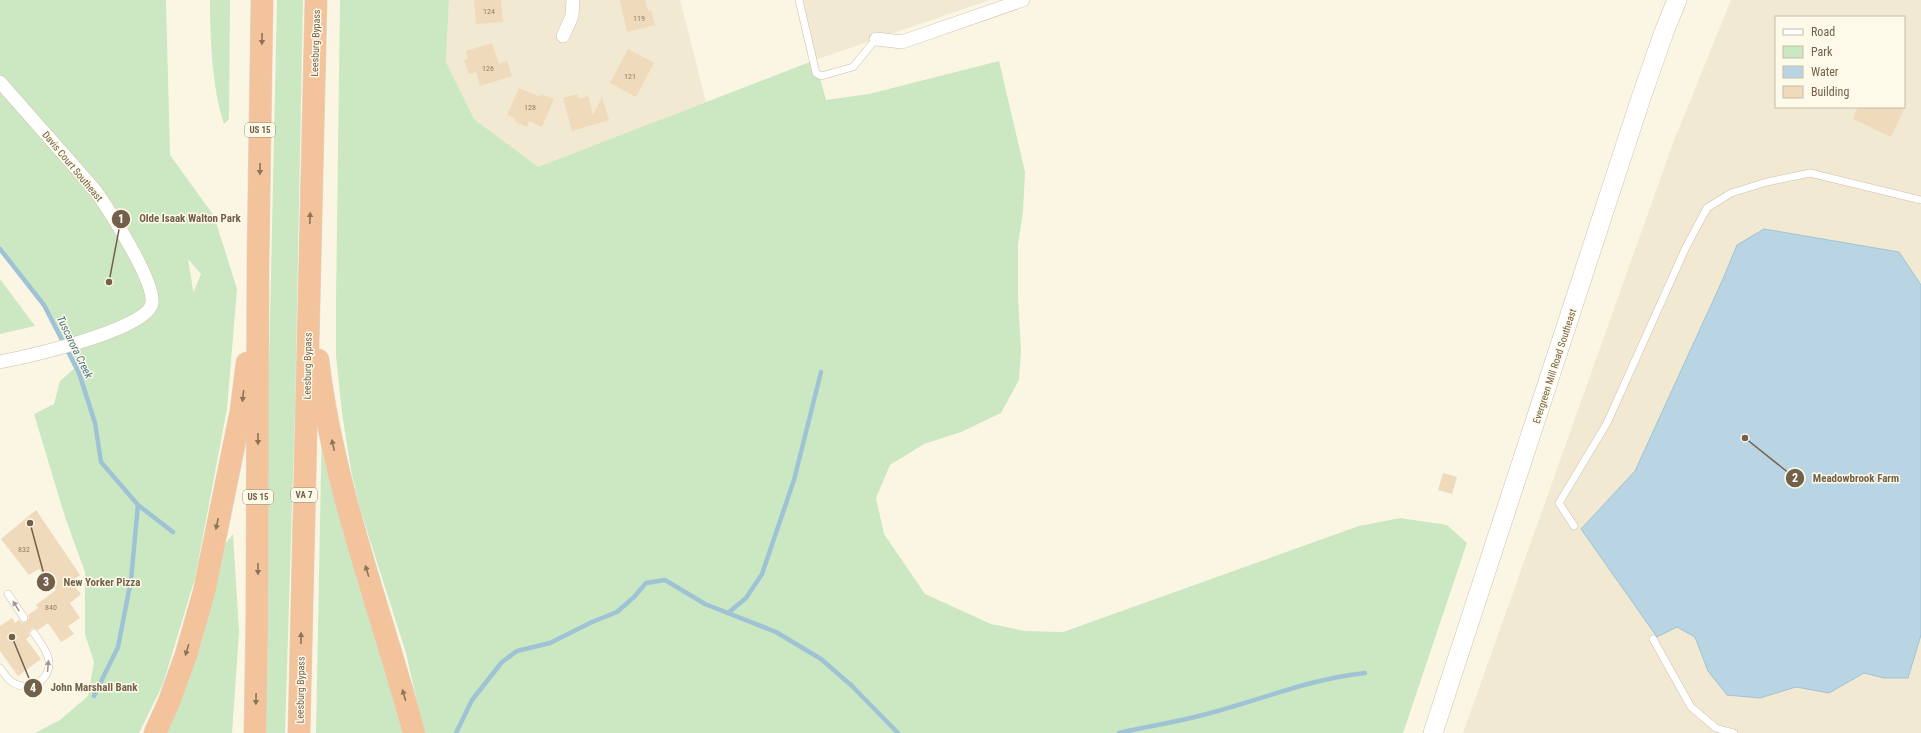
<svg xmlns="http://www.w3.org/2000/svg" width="1921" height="733" font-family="'Roboto Condensed',sans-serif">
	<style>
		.residential { fill: #f2e9d2; fill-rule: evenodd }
		.green { fill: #cbe8c2; fill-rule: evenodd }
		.water { fill: #b9d5e4; stroke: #9fc3d5 }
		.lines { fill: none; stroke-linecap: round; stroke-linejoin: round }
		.stream { stroke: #9fc3d5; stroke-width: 4.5 }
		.building { fill: #efdabc }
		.lane-casing { stroke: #ccbfaa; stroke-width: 8 }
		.street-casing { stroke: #ccbfaa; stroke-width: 14 }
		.secondary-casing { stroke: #cfc0a8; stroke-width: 20 }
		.highway-casing { stroke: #ddd9d4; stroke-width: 23 }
		.lane { stroke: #fff; stroke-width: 7 }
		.street { stroke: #fff; stroke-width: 13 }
		.secondary { stroke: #fff; stroke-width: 19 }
		.highway { stroke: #f3c39c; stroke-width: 22 }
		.oneway { fill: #8c745a }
		.oneway2 { fill: #a39889 }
		.labels { text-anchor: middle; stroke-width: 3; stroke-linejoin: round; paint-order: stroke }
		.number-label { font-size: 8px; fill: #917e66 }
		.shield { fill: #fefae9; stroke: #9c8e7a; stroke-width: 1 }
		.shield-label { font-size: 9px; font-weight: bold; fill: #72604a }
		.street-label { font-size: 10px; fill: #72604a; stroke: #fefae9 }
		.water-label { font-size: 11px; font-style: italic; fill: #48748b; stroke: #fefae9 }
		.leader { fill: none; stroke: #72604a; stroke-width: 1.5 }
		.callout-dot { fill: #72604a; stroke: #fefae9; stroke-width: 1.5 }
		.mark-label { font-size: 12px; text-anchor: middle; font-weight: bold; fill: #fff }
		.callout-label { font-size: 11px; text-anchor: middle; font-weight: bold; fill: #72604a; stroke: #fefae9; stroke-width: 3; stroke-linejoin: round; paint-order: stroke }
	</style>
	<rect width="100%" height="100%" fill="#fbf6e3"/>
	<g class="residential">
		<polygon points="449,0 680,0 706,102 538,168 474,119 446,62"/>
		<polygon points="803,0 990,0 815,60"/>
		<path d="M 1731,0 L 1921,0 L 1921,733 L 1463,733 L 1673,143 ZM 1776,17 L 1904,17 L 1904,107 L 1776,107 Z"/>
	</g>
	<g class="green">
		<path d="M 0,0 L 166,0 L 170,155 L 214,216 L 237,289 L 227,409 L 195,578 L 163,684 L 139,733 L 35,733 L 60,720 L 88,696 L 94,662 L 85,634 L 85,572 L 65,517 L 34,414 L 54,404 L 60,381 L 76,367 L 44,305 L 0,249 ZM 188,259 L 201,274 L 194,291 L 193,290 Z"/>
		<path d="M 210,0 L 230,0 L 229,119 L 224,124 C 212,89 210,38 210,0 Z"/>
		<polygon points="277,0 303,0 295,410 285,733 261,733"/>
		<polygon points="340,0 449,0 446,62 474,119 538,167 815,60 826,100 869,94 999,61 1025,172 1023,212 1018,244 1018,297 1021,351 1019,380 1001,413 961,432 924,444 890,465 876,498 884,534 925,594 991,624 1025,631 1063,632 1359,526 1400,518 1447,525 1467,543 1403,733 424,733 406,653 360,509 351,470 342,413 336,356 336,302"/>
		<polygon points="0,279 35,326 0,334"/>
		<polygon points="322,418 395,701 402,733 316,733"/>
		<polygon points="233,534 239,632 232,733 167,733 224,546"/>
	</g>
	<polygon class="water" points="1764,229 1899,252 1921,285 1921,635 1908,678 1884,678 1864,673 1829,693 1796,687 1760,698 1727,695 1708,671 1695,637 1677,627 1657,637 1581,529 1635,471 1723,279 1737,245"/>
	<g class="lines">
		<g class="stream">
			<polyline points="0,249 44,305 79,373 95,423 101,462 138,505 173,532"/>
			<polyline points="728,613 746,598 762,574 794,480 821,372"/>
			<polyline points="94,696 118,647 131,580 138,505"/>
			<polyline points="456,733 472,700 502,662 517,651 550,643 592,622 617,612 634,597 646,583 665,580 705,604 776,632 821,659 852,686 898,733"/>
			<path d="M 1119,733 C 1150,726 1183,721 1214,712 C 1266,698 1310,679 1365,673"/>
		</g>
	</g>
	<g class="building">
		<polygon points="474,0 501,0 503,22 476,24"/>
		<polygon points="620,0 645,0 648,11 651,10 655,25 627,32"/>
		<polygon points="492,43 499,64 507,61 512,76 480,86 476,72 469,74 464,60 468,59 466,51"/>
		<polygon points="628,49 654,63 636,97 610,83"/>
		<polygon points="519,88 540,97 541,94 554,99 542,127 529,121 527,127 514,121 515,118 507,115"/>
		<polygon points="578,94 579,99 588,96 593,115 602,97 609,120 572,131 563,98"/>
		<polygon points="1858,107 1905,107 1891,137 1853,119"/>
		<polygon points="1443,473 1457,477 1452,494 1438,490"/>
		<polygon points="36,510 80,575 71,582 81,594 70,603 80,618 68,626 74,634 61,642 48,623 38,630 34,628 31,629 29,633 30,636 26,639 41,659 18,676 0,651 0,626 12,618 15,623 19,620 22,623 26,622 29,618 28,615 38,608 36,605 56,590 39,569 29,575 1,539"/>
	</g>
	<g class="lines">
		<g class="lane-casing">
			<g id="lane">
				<polyline points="799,0 816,73 821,76 853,67 876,39"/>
				<polyline points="1574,526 1559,503 1607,423 1686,247 1707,208 1731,193 1767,182 1810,173 1921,200"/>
				<polyline points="8,594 24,618"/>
				<polyline points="1653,639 1691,707 1716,728 1734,733"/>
				<path d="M 0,668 C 4,673 7,679 12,682 C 28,693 51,681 49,661 C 48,651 39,641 34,633"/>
			</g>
		</g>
		<g class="street-casing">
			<g id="street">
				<polyline points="563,36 572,16 573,0"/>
				<polyline points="876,39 902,42 1023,0"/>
				<path d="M 0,82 L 95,190 C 109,210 155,281 152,303 C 148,330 25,357 0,362"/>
			</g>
		</g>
		<g class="secondary-casing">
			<polyline id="secondary" points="1433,733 1641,98 1664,32 1677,0"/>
		</g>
		<g class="highway-casing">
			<g id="highway">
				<path d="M 318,360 C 333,487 381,610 414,733"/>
				<polyline points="155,733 169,702 186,655 204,592 241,411 247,363"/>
				<polyline points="255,733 257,615 258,260 262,0"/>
				<polyline points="299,733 316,0"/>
			</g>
		</g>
		<use href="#lane" class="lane"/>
		<use href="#street" class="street"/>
		<use href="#secondary" class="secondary"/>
		<use href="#highway" class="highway"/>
	</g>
	<defs><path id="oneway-solid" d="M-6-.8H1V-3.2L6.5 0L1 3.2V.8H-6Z"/></defs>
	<g class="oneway">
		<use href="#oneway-solid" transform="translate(262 39) rotate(91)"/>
		<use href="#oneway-solid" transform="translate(260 169) rotate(91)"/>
		<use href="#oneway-solid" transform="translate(310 218) rotate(-88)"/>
		<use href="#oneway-solid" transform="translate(243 396) rotate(96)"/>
		<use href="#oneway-solid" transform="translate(258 439) rotate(90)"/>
		<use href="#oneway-solid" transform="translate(333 445) rotate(-103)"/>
		<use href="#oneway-solid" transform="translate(217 524) rotate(102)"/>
		<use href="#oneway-solid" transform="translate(258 569) rotate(90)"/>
		<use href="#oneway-solid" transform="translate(367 571) rotate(-107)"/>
		<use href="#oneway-solid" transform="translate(301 638) rotate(-89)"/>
		<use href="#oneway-solid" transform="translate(187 650) rotate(107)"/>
		<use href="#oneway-solid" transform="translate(404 695) rotate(-106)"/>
		<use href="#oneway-solid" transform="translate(256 699) rotate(91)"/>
	</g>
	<g class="oneway2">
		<use href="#oneway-solid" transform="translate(16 606) rotate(-122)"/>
		<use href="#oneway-solid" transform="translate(48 666) rotate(-85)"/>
	</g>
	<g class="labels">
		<g class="number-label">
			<text x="489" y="14">124</text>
			<text x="639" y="21">119</text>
			<text x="488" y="71">126</text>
			<text x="630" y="79">121</text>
			<text x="530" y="110">128</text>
			<text x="24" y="552">832</text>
			<text x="51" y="610">840</text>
		</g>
		<g class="shield">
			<rect x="245" y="123" width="30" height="14" rx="3"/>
			<rect x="291" y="488" width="26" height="14" rx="3"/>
			<rect x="243" y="490" width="30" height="14" rx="3"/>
		</g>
		<g class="shield-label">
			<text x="260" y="133">US 15</text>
			<text x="304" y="498">VA 7</text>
			<text x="258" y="500">US 15</text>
		</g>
		<g class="street-label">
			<text transform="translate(315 43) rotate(-88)" y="4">Leesburg Bypass</text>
			<text transform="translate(73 166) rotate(50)" y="4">Davis Court Southeast</text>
			<text transform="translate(307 366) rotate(-89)" y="4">Leesburg Bypass</text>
			<text transform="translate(1554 366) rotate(-72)" y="4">Evergreen Mill Road Southeast</text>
			<text transform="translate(300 690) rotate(-89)" y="4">Leesburg Bypass</text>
		</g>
		<g class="water-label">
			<text transform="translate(75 347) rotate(64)" y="4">Tuscarora Creek</text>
		</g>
	</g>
	<path class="leader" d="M109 282L121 219M1745 438L1795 478M30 523L46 582M12 637L33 688"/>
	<g class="callout-dot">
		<circle cx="109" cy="282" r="4"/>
		<circle cx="1745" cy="438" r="4"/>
		<circle cx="30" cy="523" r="4"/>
		<circle cx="12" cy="637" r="4"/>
		<circle cx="121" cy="219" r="10"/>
		<circle cx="1795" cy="478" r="10"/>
		<circle cx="46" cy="582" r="10"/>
		<circle cx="33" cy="688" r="10"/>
	</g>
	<g class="mark-label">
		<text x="121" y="223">1</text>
		<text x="1795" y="482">2</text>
		<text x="46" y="586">3</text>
		<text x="33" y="692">4</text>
	</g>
	<g class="callout-label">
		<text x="190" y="222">Olde Isaak Walton Park</text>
		<text x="1856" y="482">Meadowbrook Farm</text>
		<text x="102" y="586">New Yorker Pizza</text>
		<text x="94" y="691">John Marshall Bank</text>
	</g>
	<rect x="1775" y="16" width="130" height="92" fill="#fefae9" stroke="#c6bca9"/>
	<rect x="1783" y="29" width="20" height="6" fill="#ffffff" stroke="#c6bca9"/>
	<text x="1811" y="36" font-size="12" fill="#72604a">Road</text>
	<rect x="1783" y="46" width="20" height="12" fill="#cbe8c2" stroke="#c6bca9"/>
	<text x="1811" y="56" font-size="12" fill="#72604a">Park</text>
	<rect x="1783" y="66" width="20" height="12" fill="#b9d5e4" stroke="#c6bca9"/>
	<text x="1811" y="76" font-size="12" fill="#72604a">Water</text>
	<rect x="1783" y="86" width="20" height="12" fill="#efdabc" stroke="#c6bca9"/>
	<text x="1811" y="96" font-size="12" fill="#72604a">Building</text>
</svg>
